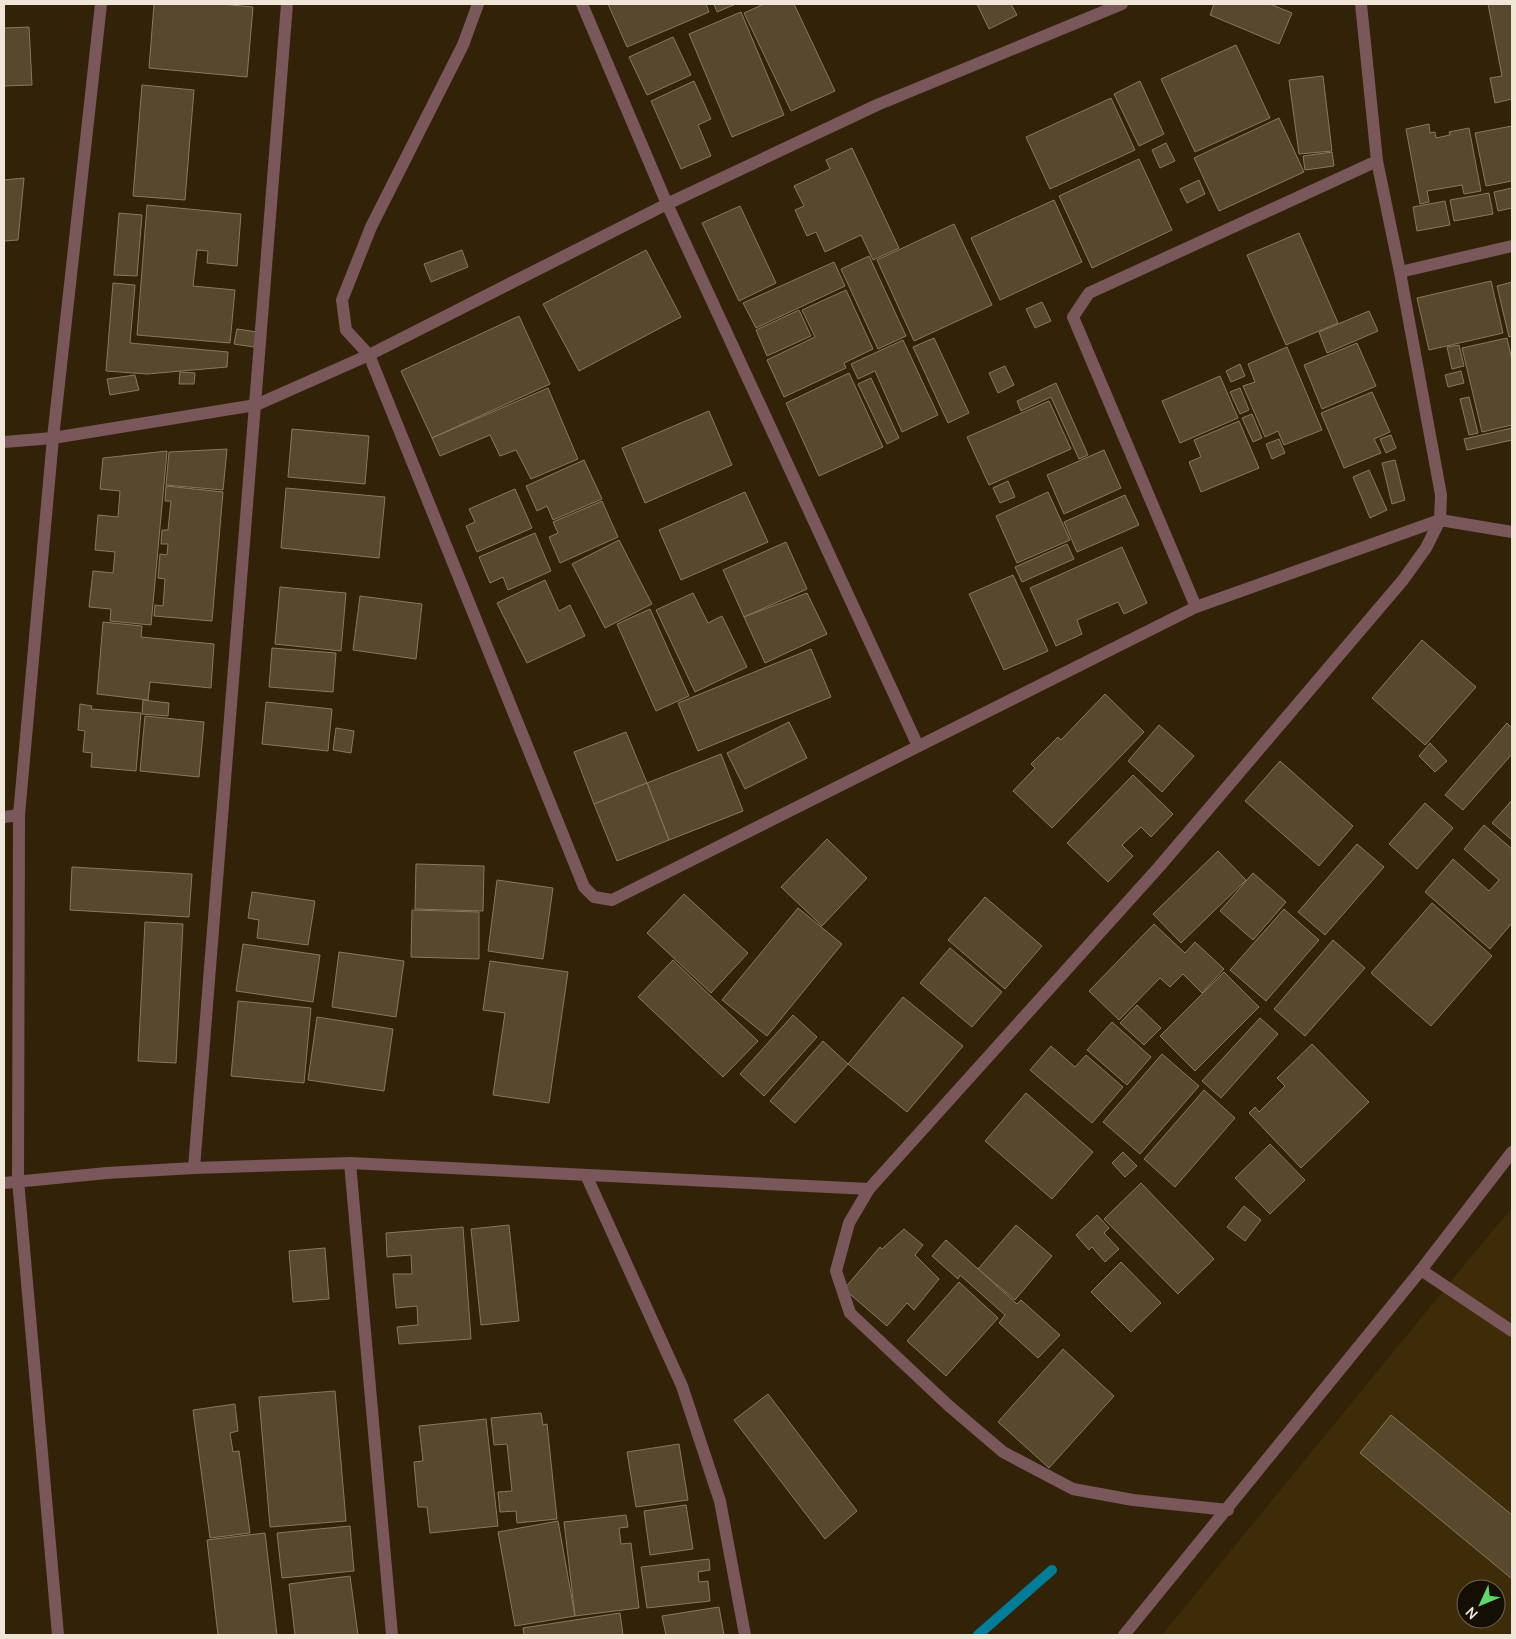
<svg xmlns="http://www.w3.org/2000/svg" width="1516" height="1639" font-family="Manrope,sans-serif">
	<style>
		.built { fill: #3e2b08; fill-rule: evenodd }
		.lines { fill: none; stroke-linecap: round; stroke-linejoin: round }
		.stream { stroke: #007d99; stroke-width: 10 }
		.building { fill: #58482d; stroke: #8a785c }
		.minor { stroke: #79575b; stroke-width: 12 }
	</style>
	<rect width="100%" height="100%" fill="#322308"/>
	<path class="built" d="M 1512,1208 L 1512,1635 L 1162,1635 L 1484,1241 ZM 1466,1589 L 1496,1589 L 1496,1619 L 1466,1619 Z"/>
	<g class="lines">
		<polyline class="stream" points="978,1635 1052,1570"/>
	</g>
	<g class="building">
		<polygon points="154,4 220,4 253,7 247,77 149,68"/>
		<polygon points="608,4 706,4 709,12 627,47"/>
		<polygon points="714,4 736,4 717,12"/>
		<polygon points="764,4 794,4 835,91 791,111 744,13"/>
		<polygon points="977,4 1011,4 1017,15 989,29"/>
		<polygon points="1214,4 1270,4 1292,13 1279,44 1210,15"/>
		<polygon points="1488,4 1512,4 1512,99 1495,103 1490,78 1502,76"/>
		<polygon points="741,12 784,115 732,137 689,34"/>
		<polygon points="29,27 32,85 4,86 4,28"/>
		<polygon points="673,37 691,75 647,95 629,57"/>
		<polygon points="1236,45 1270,118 1195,152 1161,79"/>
		<polygon points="1323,76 1332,151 1299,154 1289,80"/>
		<polygon points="694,81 711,119 698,125 711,156 681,169 651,101"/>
		<polygon points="1140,81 1164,134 1139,146 1114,94"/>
		<polygon points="142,85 194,90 185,200 133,196"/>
		<polygon points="1111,98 1135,150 1050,189 1026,137"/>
		<polygon points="1279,118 1304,172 1219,211 1194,158"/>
		<polygon points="1429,124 1430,133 1435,132 1436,138 1450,135 1449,132 1469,128 1481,191 1464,194 1462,185 1427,191 1429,202 1420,204 1406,129"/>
		<polygon points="1512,126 1512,181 1486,186 1475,133"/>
		<polygon points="1166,143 1175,161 1160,168 1152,150"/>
		<polygon points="852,148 899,248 873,260 861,235 825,252 816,232 807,236 795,210 804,206 794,186 830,169 826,160"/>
		<polygon points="1332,152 1334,166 1305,170 1303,156"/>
		<polygon points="1139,159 1172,230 1092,268 1059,196"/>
		<polygon points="24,178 18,240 4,241 4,180"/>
		<polygon points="1199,180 1205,194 1187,203 1180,189"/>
		<polygon points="1512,188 1512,208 1498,211 1494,192"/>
		<polygon points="1489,193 1493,214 1454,221 1450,200"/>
		<polygon points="1054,200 1082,262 1000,300 971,238"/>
		<polygon points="1445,201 1450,225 1417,231 1413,207"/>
		<polygon points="147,205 241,214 237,266 207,263 208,251 197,250 193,286 235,290 230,343 137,335"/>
		<polygon points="740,206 776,283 739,301 702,223"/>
		<polygon points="119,213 142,215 137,276 114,275"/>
		<polygon points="954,224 992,305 914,341 877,260"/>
		<polygon points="1299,233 1338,323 1286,345 1247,255"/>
		<polygon points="462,250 468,267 431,282 424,264"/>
		<polygon points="646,250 681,317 579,371 543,304"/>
		<polygon points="869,256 906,336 878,349 841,269"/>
		<polygon points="834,262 845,286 756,328 743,303"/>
		<polygon points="1491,281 1503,333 1429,350 1417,298"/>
		<polygon points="1512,282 1512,336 1509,337 1497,286"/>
		<polygon points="113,283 135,285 130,343 228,352 227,367 147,374 106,371"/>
		<polygon points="846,290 873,349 844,363 846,368 784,397 767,360 815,337 802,310"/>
		<polygon points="1042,302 1051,321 1035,328 1026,309"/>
		<polygon points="799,310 811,336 767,356 756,330"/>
		<polygon points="1369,311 1378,331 1327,353 1319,332"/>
		<polygon points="519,316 550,384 432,438 401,371"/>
		<polygon points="237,329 257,332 254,347 234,344"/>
		<polygon points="934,338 969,413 948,423 913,347"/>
		<polygon points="1507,338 1512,360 1512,425 1482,432 1462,348"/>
		<polygon points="903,340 938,415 902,432 875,371 858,379 851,364"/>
		<polygon points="1357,343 1376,386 1322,409 1304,365"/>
		<polygon points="1459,345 1464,366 1452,369 1447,347"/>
		<polygon points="1287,347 1322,430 1284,445 1278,431 1265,437 1243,386 1255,382 1248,364"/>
		<polygon points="1240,364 1245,376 1231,382 1226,371"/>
		<polygon points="1005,366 1014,385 998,393 989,373"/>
		<polygon points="1461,371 1464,383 1448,387 1445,375"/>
		<polygon points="180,372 195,373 194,384 179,384"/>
		<polygon points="849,373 883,447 819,476 786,403"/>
		<polygon points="135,375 139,390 110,395 107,379"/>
		<polygon points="1220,376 1238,418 1180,443 1162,401"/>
		<polygon points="871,378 899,438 887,444 858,384"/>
		<polygon points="1056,383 1088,455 1079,459 1051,397 1021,411 1017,401"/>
		<polygon points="548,388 578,459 531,479 516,450 500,456 490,435 440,456 432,438"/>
		<polygon points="1240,388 1249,410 1240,414 1230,392"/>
		<polygon points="1372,392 1390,432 1374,439 1381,453 1344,468 1321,413"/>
		<polygon points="1469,397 1478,433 1469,435 1460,399"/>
		<polygon points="1049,401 1071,449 989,485 967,437"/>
		<polygon points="709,411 732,465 645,503 622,448"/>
		<polygon points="1252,414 1262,438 1253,442 1242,418"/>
		<polygon points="1239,421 1259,468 1201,492 1189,462 1201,457 1194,440"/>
		<polygon points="1512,428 1512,440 1467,450 1464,439"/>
		<polygon points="292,429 369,436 365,484 288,477"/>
		<polygon points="1391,435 1396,448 1386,453 1380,439"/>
		<polygon points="1279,439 1285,453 1272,459 1266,444"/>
		<polygon points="227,449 223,490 166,485 169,452"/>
		<polygon points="1104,450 1121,488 1064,514 1047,475"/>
		<polygon points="167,451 151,625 110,621 111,609 89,607 93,571 113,573 115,552 95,550 98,515 118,517 120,491 100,489 103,458"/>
		<polygon points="584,460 602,499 553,520 547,506 537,511 526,486"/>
		<polygon points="1395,460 1405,500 1392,504 1382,463"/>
		<polygon points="1369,470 1387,510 1370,518 1353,477"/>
		<polygon points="1008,481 1015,497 1000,503 993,488"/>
		<polygon points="166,486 223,492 212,621 154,616 155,605 163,606 165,579 158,578 160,554 167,555 168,544 161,544 162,530 168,530 171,501 165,501"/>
		<polygon points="286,488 385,497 379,558 281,548"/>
		<polygon points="515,489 532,528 477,552 466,526 475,522 469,509"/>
		<polygon points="745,492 768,542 681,580 659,530"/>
		<polygon points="1048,492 1070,540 1017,563 996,516"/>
		<polygon points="1125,495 1139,525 1077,552 1064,522"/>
		<polygon points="602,501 618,537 560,563 549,537 558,533 553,522"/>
		<polygon points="535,533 551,571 508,590 503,577 490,583 479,557"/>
		<polygon points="619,540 652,604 605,628 572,564"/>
		<polygon points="786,542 807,589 744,617 723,570"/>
		<polygon points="1067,544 1074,559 1022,582 1015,567"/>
		<polygon points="1122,547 1147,603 1124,614 1118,602 1077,620 1082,634 1056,646 1030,588"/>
		<polygon points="1013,575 1048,651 1004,670 969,594"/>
		<polygon points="545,580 559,611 570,605 585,636 527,663 497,603"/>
		<polygon points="280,587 346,593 341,651 275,644"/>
		<polygon points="693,593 708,623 722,616 747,667 695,692 656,610"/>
		<polygon points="807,593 827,634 765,663 744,617"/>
		<polygon points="360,596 422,604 416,659 353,650"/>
		<polygon points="650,609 689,696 656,711 617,624"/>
		<polygon points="103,622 142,626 141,637 214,644 211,688 150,682 148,700 97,694"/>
		<polygon points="1422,640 1476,687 1425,745 1372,698"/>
		<polygon points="272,648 336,653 333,692 269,687"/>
		<polygon points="811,649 831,697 698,751 678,703"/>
		<polygon points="1105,694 1144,732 1052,828 1013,791 1035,768 1031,764 1058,737 1061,740"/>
		<polygon points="143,700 169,703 168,716 142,714"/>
		<polygon points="266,702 332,709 328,751 262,744"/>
		<polygon points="80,704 92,706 91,709 141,713 136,771 91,767 92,753 83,752 85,731 78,730"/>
		<polygon points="145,716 204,722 199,777 140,771"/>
		<polygon points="789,722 807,758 745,789 727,753"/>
		<polygon points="1507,723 1512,728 1512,754 1463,810 1445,795"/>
		<polygon points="1159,725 1194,756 1162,792 1128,761"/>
		<polygon points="336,728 354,731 351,753 333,750"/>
		<polygon points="626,732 647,783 594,804 574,752"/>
		<polygon points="1430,743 1447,761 1435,772 1419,756"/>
		<polygon points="721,754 743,811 669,840 647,783"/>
		<polygon points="1280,761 1353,826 1319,866 1245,801"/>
		<polygon points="1133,775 1173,814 1151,837 1141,827 1122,845 1133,856 1108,882 1067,843"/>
		<polygon points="647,783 669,840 617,861 594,804"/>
		<polygon points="1512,800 1512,840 1492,823"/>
		<polygon points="1425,803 1453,828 1417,869 1389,844"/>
		<polygon points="1484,825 1512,849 1512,923 1490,949 1425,892 1453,859 1489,891 1499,880 1464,849"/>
		<polygon points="827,839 867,878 822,926 781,887"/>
		<polygon points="1357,844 1384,867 1325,935 1298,912"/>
		<polygon points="1218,851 1246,880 1181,943 1153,914"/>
		<polygon points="416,864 484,866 483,911 415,909"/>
		<polygon points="72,867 192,874 189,917 70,910"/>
		<polygon points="1253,873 1286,902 1253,940 1220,911"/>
		<polygon points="497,880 553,888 543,959 488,951"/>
		<polygon points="252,892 315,901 308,945 257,938 259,920 248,918"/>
		<polygon points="684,894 748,953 711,993 647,933"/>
		<polygon points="985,897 1042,946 1005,989 948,940"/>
		<polygon points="1432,903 1492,956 1431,1026 1371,973"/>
		<polygon points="798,908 842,944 767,1036 722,1000"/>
		<polygon points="1284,909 1319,940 1266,1001 1230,970"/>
		<polygon points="412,910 479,912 479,959 411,957"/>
		<polygon points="145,922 183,924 176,1063 138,1061"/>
		<polygon points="1154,924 1185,953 1195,942 1224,969 1202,993 1183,974 1170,987 1160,978 1119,1020 1089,991"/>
		<polygon points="1333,940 1365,968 1305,1036 1274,1009"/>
		<polygon points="243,944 320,955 313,1002 236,991"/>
		<polygon points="950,948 1002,992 972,1027 920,983"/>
		<polygon points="339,952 404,961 396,1017 332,1007"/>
		<polygon points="673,960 758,1041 723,1077 638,997"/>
		<polygon points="490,961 568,972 549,1103 493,1095 505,1013 483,1010"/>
		<polygon points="1224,972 1259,1007 1195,1071 1160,1036"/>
		<polygon points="903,997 963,1046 907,1112 848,1064"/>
		<polygon points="238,1001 311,1008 304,1083 231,1076"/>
		<polygon points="1137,1005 1161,1028 1144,1045 1120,1023"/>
		<polygon points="793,1015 817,1037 764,1096 740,1074"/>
		<polygon points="317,1017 393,1029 384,1091 308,1080"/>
		<polygon points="1260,1018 1278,1034 1221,1098 1202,1081"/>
		<polygon points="1112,1022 1151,1057 1127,1085 1087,1050"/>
		<polygon points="823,1041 848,1064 795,1123 770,1101"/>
		<polygon points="1312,1044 1369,1102 1301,1168 1249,1113 1255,1107 1259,1112 1285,1086 1277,1078"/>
		<polygon points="1051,1046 1075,1067 1086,1055 1123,1087 1092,1123 1030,1070"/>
		<polygon points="1162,1054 1199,1086 1140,1154 1103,1122"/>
		<polygon points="1204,1090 1235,1118 1175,1187 1144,1159"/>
		<polygon points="1026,1093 1093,1152 1052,1199 985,1141"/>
		<polygon points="1270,1144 1305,1180 1270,1214 1235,1178"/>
		<polygon points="1123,1152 1137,1166 1125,1177 1112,1163"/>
		<polygon points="1141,1183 1214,1259 1178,1294 1104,1219"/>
		<polygon points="1244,1206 1261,1220 1245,1241 1227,1227"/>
		<polygon points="1097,1215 1109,1228 1104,1233 1119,1249 1105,1262 1092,1247 1089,1250 1076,1235"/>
		<polygon points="509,1225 519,1321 481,1325 471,1229"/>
		<polygon points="1016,1225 1052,1256 1015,1300 978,1269"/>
		<polygon points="463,1227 471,1339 399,1344 397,1327 418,1325 417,1306 396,1308 393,1274 412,1274 411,1255 387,1257 386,1233"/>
		<polygon points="904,1229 923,1245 915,1255 939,1279 914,1310 907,1303 887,1326 844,1289 880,1247 882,1249"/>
		<polygon points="946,1240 1017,1304 1021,1300 1060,1335 1038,1358 999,1323 1005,1315 960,1275 958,1279 932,1256"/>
		<polygon points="325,1248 329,1299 293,1302 289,1251"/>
		<polygon points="1121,1262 1161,1303 1131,1332 1091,1292"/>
		<polygon points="959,1282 998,1318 946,1376 907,1341"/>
		<polygon points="1063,1349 1114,1396 1049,1468 998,1422"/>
		<polygon points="335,1391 346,1521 270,1527 259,1397"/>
		<polygon points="768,1394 857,1511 825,1539 734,1420"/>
		<polygon points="235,1404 238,1431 230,1433 233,1452 239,1451 250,1533 210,1538 193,1410"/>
		<polygon points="541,1413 543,1425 547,1424 557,1519 517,1523 516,1511 500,1512 498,1492 512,1491 507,1444 494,1445 491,1418"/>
		<polygon points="1391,1415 1512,1515 1512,1579 1360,1453"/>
		<polygon points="486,1419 498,1526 430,1533 427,1507 418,1507 414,1462 423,1461 419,1426"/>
		<polygon points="679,1444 688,1500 636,1507 627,1452"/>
		<polygon points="686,1505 693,1549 650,1555 644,1511"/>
		<polygon points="626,1515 628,1527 619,1528 621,1544 631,1543 639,1608 575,1616 564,1522"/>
		<polygon points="558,1521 575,1616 515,1626 498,1532"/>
		<polygon points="350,1526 354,1571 282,1578 277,1533"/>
		<polygon points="265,1533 277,1635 218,1635 207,1540"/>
		<polygon points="709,1559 710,1570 698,1572 699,1582 708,1581 710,1601 647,1608 641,1567"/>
		<polygon points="350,1576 358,1635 295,1635 289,1584"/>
		<polygon points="719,1607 724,1635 666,1635 662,1616"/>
		<polygon points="620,1613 623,1635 524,1635 523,1628"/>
	</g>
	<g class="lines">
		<g class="minor">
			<polyline points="478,4 463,45 371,227 342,300 346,330 369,355 584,887 594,897 612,900 1196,607 1440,520 1512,532"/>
			<polyline points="582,4 667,204 918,746"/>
			<polyline points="1400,272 1512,246"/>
			<polyline points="4,442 53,438 256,405 369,355 667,204 877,105 1122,4"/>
			<polyline points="1196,607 1073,317 1089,293 1377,161"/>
			<polyline points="4,817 19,815"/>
			<polyline points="350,1163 392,1635"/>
			<polyline points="194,1168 287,4"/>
			<polyline points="586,1175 682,1386 720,1501 745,1635"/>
			<polyline points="4,1183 107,1173 194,1168 350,1163 869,1189"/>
			<polyline points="1421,1270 1512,1331"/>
			<polyline points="1228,1510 1133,1500 1073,1489 1003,1452 949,1406 850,1313 836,1271 849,1223 869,1189 1159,867 1403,580 1426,548 1440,520 1441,495 1400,272 1377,161 1361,4"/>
			<polyline points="58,1635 18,1180 19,815 53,438 101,4"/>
			<polyline points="1124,1635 1421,1270 1512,1152"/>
		</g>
	</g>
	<rect width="1516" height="1639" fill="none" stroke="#f0e6d7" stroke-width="10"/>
	<g transform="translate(1481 1604) rotate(226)"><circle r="24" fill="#150e04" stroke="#6d6458"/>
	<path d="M0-4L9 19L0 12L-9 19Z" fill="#60d56a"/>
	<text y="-8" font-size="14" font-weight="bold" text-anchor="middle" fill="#f0e6d7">N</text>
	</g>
</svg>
